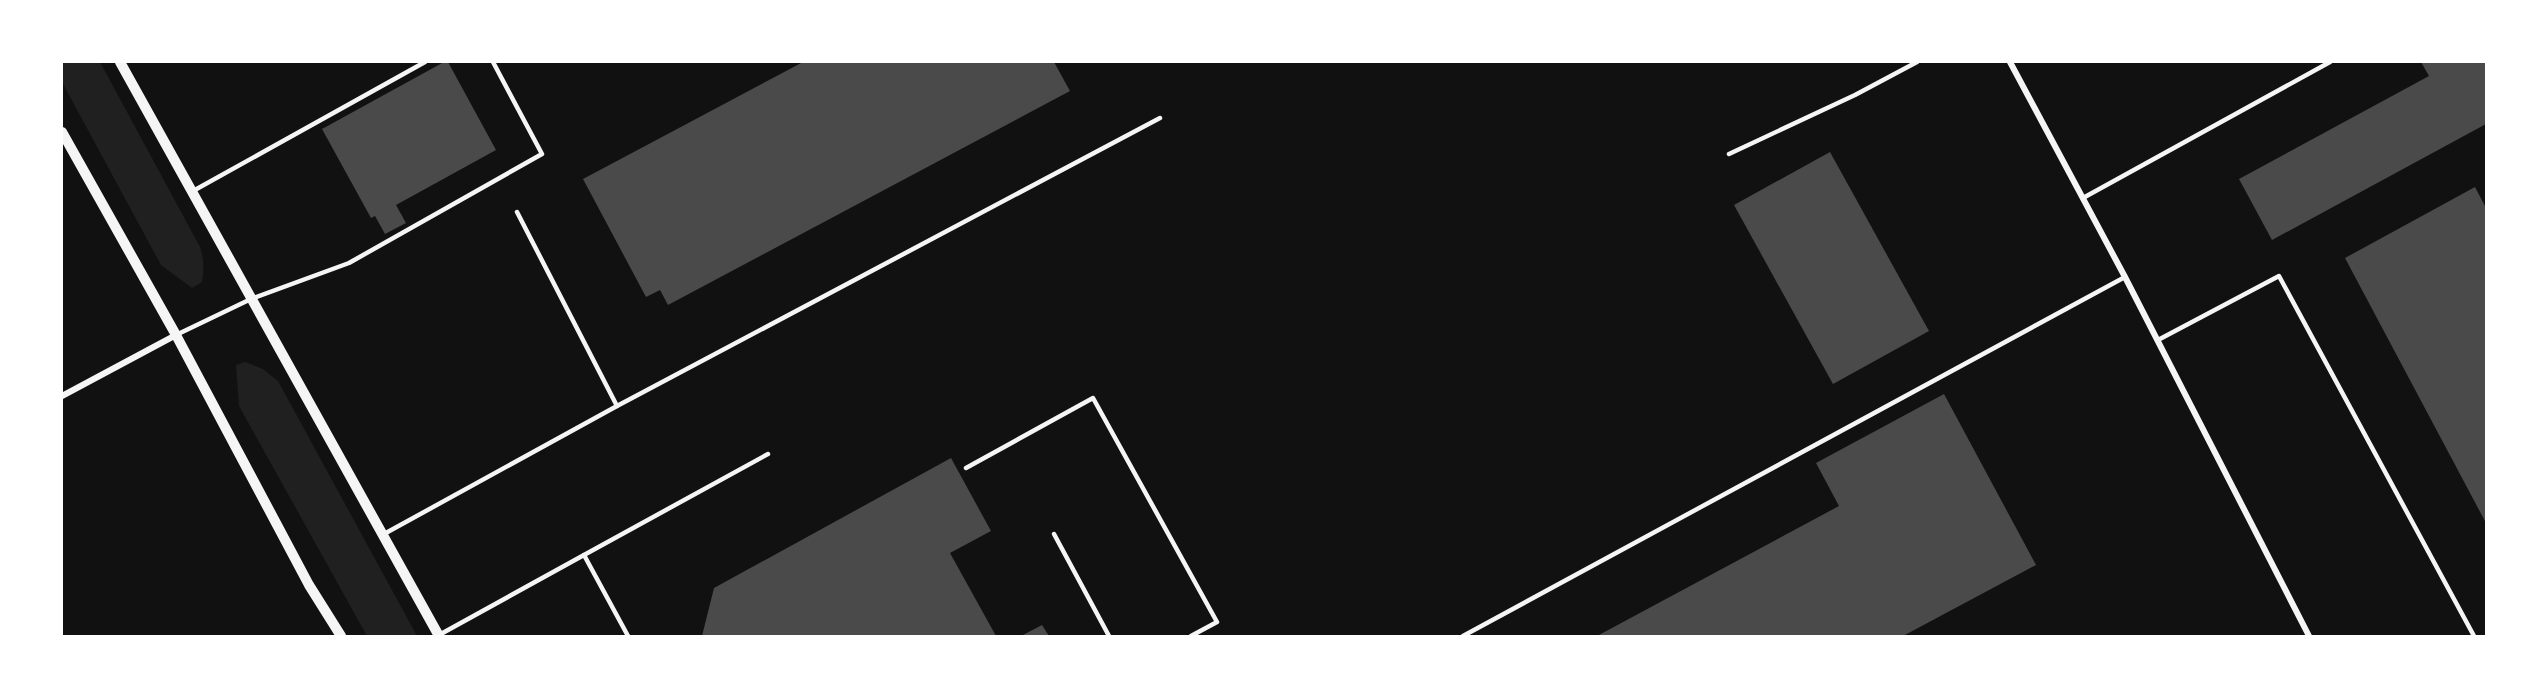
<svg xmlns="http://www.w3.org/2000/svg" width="2548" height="698" font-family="Mulish,sans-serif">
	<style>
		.green { fill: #202020 }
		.building { fill: #4a4a4a }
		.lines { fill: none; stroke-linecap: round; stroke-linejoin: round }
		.service { stroke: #f5f5f5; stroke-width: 4.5 }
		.minor { stroke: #f5f5f5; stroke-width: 6 }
		.tertiary { stroke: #f5f5f5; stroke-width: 10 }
	</style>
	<rect width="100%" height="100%" fill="#111"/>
	<g class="green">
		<path d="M 62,62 L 100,62 L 200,247 C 204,259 204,269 202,282 L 192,288 L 161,265 L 62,82 Z"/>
		<polygon points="245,362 263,369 278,381 417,636 367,636 239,406 236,365"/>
	</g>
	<g class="building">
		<polygon points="444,62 448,62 496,150 396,205 406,223 385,234 375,216 371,218 322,129"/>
		<polygon points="803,62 1054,62 1070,91 668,305 660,290 646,297 583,179"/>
		<polygon points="2421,62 2486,62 2486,124 2272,240 2239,179 2429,76"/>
		<polygon points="1830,152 1929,331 1833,384 1734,205"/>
		<polygon points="2475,187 2486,208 2486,523 2345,258"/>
		<polygon points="1944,394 2036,565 1903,636 1597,636 1839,506 1816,463"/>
		<polygon points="951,458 991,531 950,553 996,636 702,636 714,588"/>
		<polygon points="1042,625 1049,636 1021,636"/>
	</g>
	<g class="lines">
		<g class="service">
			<polyline points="1729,154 1855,95 1917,62"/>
			<polyline points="193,191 425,62"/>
			<polyline points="2083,198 2330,62"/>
			<polyline points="517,212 617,406"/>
			<polyline points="176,335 251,299 349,263 542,154 493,62"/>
			<polyline points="2158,340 2279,276 2474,636"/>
			<polyline points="966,468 1093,398 1217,622 1191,636"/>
			<polyline points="384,534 617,406 1160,118"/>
			<polyline points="1054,534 1109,636"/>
			<polyline points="439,635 584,555"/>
			<polyline points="628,636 584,555 768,454"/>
			<polyline points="1463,636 2125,277"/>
		</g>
		<g class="minor">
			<polyline points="2010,62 2125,277 2309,636"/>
			<polyline points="62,396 176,335"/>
		</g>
		<g class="tertiary">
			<polyline points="120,62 439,636"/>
			<polyline points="62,132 176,335 309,585 341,636"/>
		</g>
	</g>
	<rect width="2548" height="698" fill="none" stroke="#ffffff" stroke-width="126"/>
</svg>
